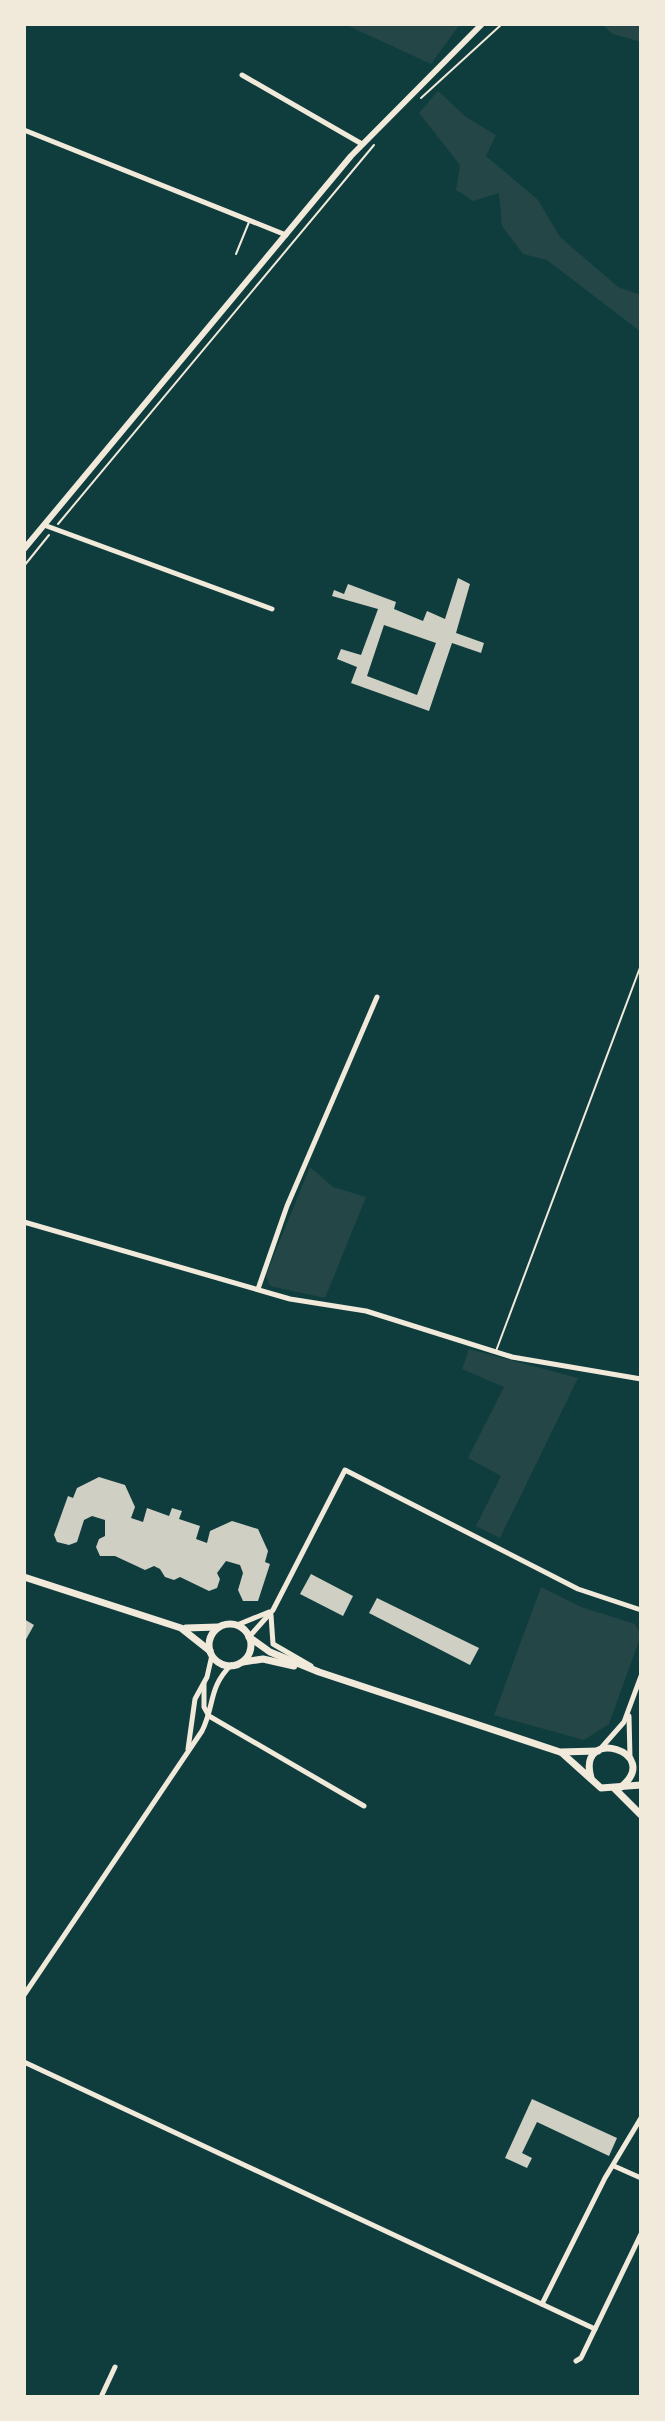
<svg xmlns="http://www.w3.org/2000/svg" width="665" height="2421" font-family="'Space Grotesk',sans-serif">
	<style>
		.green { fill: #244646 }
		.building { fill: #cfcfc3; fill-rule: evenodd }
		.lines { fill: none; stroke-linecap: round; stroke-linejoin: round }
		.path { stroke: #f1e9da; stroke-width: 2 }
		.service { stroke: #f1e9da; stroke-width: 2 }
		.minor { stroke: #f1e9da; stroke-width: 5 }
		.tertiary { stroke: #f1e9da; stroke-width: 6 }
		.secondary { stroke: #f1e9da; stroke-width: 7 }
	</style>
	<rect width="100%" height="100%" fill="#0f3d3e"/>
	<g class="green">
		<polygon points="344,24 460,24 431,64"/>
		<polygon points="601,24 641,24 641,42 613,34"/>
		<polygon points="438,91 466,117 496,135 486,156 538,200 560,237 618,287 641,295 641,332 547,260 523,254 502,226 499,193 473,201 456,190 460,165 419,113"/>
		<polygon points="310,1167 333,1187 366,1197 325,1298 270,1286 266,1275"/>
		<polygon points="469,1349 578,1378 500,1538 476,1526 501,1476 468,1458 504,1387 462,1369"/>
		<polygon points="541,1587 581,1607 635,1624 641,1635 609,1724 584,1740 494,1715"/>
	</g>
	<g class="building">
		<path d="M 458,578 L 470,584 L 456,633 L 484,643 L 481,653 L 452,643 L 429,711 L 351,683 L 357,667 L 337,659 L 341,649 L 361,655 L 378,609 L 332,596 L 334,590 L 344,594 L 348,584 L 396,602 L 394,609 L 423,621 L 427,611 L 445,619 ZM 384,625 L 436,643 L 417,695 L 367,676 Z"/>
		<polygon points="99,1477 125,1485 135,1507 131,1518 143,1522 147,1508 169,1516 172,1508 182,1511 179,1519 200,1526 196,1539 207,1543 210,1531 232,1521 258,1529 268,1551 265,1562 270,1564 258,1601 243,1601 238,1590 243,1573 240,1565 226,1561 217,1573 220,1579 217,1588 209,1591 180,1577 174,1580 165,1577 160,1569 154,1566 145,1570 115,1556 100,1556 96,1547 99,1539 105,1536 105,1520 92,1516 84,1520 77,1542 69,1545 57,1542 54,1535 68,1496 73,1498 77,1488"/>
		<polygon points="311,1574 353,1596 343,1616 300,1594"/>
		<polygon points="377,1598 479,1648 470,1665 369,1613"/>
		<polygon points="24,1619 34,1625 24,1643"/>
		<polygon points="532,2099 617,2138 609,2156 537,2122 522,2153 532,2158 527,2168 505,2158"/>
	</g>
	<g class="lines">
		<g class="path">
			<polyline points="421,98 502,24"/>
			<polyline points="58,524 374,145"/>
			<polyline points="24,566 49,535"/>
		</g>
		<g class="service">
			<polyline points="236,254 249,222"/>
			<polyline points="496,1351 641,965"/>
		</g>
		<g class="minor">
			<polyline points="242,75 362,144"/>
			<polyline points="24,130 286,235"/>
			<polyline points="44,525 272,609"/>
			<polyline points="24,1222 290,1299 366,1311 512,1357 641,1379"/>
			<polyline points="258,1289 287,1206 377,997"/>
			<polyline points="271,1615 273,1644 311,1666"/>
			<polyline points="237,1625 269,1612"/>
			<polyline points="249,1637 273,1610 345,1470 578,1589 641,1610"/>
			<polyline points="204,1684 204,1707 209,1716 364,1806"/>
			<polyline points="629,1716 630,1758"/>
			<polyline points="602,1747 624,1722 641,1676"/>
			<polyline points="188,1749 195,1699 207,1677 212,1655"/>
			<path d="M 24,1995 L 202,1731 C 215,1705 208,1688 231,1665"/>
			<polyline points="24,2062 595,2329"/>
			<polyline points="614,2166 641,2178"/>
			<polyline points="542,2304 605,2178 641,2118"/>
			<polyline points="576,2361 581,2358 641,2234"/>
			<polyline points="101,2397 115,2367"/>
		</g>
		<polyline class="tertiary" points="24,549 351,156 482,24"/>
		<g class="secondary">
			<polyline points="24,1577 181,1628 210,1651"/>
			<circle cx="230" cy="1645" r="21"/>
			<polyline points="186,1628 218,1627"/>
			<polyline points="249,1637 270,1652 319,1672 560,1752 598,1751"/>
			<polyline points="243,1662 263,1659 294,1666"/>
			<polyline points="562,1753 601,1788 641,1785"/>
			<path d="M 591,1778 C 576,1725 664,1752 621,1787"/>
			<polyline points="615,1789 641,1815"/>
		</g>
	</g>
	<rect width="665" height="2421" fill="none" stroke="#f1e9da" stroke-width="52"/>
</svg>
